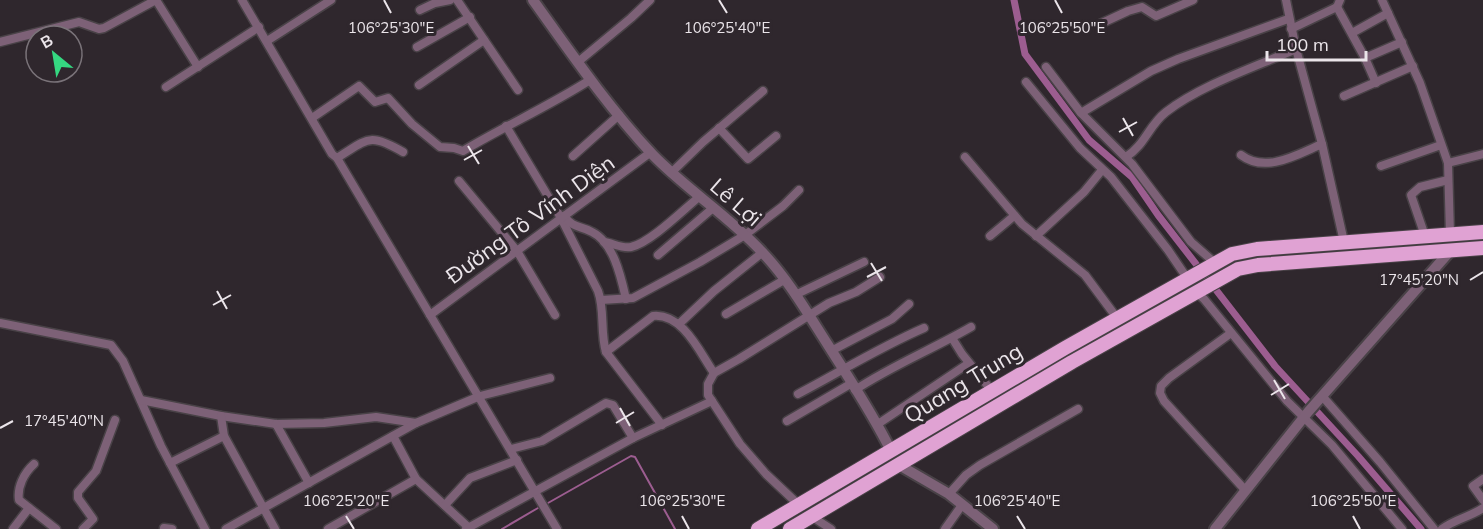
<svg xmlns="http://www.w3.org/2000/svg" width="1483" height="529" font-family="Mulish,sans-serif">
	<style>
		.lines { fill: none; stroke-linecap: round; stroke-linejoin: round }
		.stream { stroke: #9c5d90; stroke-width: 2 }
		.canal { stroke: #9c5d90; stroke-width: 7 }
		.minor-casing { stroke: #494247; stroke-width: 11 }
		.tertiary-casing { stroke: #494247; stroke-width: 14 }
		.trunk-casing { stroke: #494247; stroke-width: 16 }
		.minor { stroke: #7d6177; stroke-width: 8 }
		.tertiary { stroke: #7d6177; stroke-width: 10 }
		.trunk { stroke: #e0a2d3; stroke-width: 14 }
		.ticks { fill: none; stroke: #ebe5ea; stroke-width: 2 }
		.labels { text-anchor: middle; stroke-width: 6; stroke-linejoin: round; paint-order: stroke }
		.street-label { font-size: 22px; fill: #ebe5ea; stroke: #2f272d }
		.ticks-label { font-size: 15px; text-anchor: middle; fill: #ebe5ea; stroke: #2f272d; stroke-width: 6; stroke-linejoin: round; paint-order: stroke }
	</style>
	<rect width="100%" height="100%" fill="#2f272d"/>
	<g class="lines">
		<g class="stream">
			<polyline points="548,503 631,456 635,457 675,529"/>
			<polyline points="502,529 538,508"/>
		</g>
		<polyline class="canal" points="1014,0 1025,54 1089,140 1132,177 1158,215 1275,366 1358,456 1421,529"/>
		<g class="minor-casing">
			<g id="minor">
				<polyline points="156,0 198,67"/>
				<polyline points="242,0 332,154 337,158 557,529"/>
				<polyline points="457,0 518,90"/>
				<polyline points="1286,0 1296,49 1322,144 1344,242"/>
				<polyline points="1382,0 1420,83 1448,163 1450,234"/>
				<polyline points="1337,7 1365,58 1376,83"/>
				<polyline points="420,10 435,3 450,0"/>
				<polyline points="1100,24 1128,11 1142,7 1156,16 1193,0"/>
				<polyline points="1291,29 1337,7 1340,0"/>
				<polyline points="1352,33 1388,13"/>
				<polyline points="267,41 331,0"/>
				<polyline points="0,42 79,22 99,29 104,28 156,0"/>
				<polyline points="417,47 470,17"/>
				<polyline points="1365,58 1402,42"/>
				<polyline points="578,62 631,18 650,0"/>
				<polyline points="1046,67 1081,113 1132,164 1191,242 1215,263"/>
				<polyline points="1026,82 1080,148 1111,177 1168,250 1187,278"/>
				<polyline points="419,85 484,40"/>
				<polyline points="166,87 259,27"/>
				<polyline points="1344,96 1413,66"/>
				<polyline points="1081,113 1151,71 1178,59 1288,19"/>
				<path d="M 312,118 L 359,86 L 375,102 L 388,98 L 412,124 L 440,147 L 454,148 L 463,151 C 505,126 549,106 590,80"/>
				<path d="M 506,126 L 561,218 L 598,291 C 605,310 600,332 606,352 L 662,425"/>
				<polyline points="719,128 748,159 776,136"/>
				<path d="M 1241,155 C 1266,174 1298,154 1322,144"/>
				<polyline points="573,156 619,115"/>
				<polyline points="965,157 1022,224 1085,275 1117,318"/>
				<path d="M 1126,157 C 1145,145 1149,125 1166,112 C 1201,85 1255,67 1296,49"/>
				<path d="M 337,158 C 368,139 369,132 403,152"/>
				<polyline points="1448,163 1483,154"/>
				<polyline points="1381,166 1441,145"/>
				<polyline points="671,173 703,142 763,91"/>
				<polyline points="459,181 517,251 555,315"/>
				<path d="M 564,216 C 574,229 579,225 592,232 C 614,243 621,277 626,299"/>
				<polyline points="990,236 1014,216"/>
				<polyline points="1036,236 1084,192 1102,170"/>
				<polyline points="1425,236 1411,195 1420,187 1448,180"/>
				<path d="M 604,242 C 612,243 623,249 631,247 C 650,243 683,210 699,197"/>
				<polyline points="658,255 713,208"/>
				<polyline points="1196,292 1204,299 1287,401 1332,445 1402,529"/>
				<polyline points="795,295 864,262"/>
				<polyline points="601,300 633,298 700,262 745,235 783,206 799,190"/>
				<polyline points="726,314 784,280"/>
				<polyline points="430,315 651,152"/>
				<polyline points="0,323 111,345 123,361 161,446 205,529"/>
				<polyline points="679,324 714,291 763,252"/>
				<polyline points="1231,333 1169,378 1161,386 1160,393 1164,401 1246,491"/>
				<polyline points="952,338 962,354 992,391"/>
				<polyline points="831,351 892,319 909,304"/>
				<path d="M 606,352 L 653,316 C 683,313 700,353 714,373"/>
				<path d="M 855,390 C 891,366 933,349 971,327"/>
				<path d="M 798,394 C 840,372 880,347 924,328"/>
				<polyline points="1323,397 1380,462 1434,529"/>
				<polyline points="141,400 221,416 276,424 324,423 376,417 416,423 480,396 550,378"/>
				<polyline points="221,416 224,436 275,529"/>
				<polyline points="787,421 852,383"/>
				<polyline points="276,424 309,483"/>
				<polyline points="878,424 969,363"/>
				<polyline points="393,436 416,479 468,527"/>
				<polyline points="511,449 542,441 606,403 613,405 633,438"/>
				<polyline points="170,463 224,436"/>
				<path d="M 34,464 C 24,473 17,487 19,500 L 56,529"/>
				<polyline points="1483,479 1473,486 1483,500"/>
				<polyline points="949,494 966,475 980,465 1078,409"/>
				<polyline points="445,505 470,478 517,460"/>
				<polyline points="799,505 766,474 740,444 708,395 708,384 714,373 739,359 829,303 856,292 880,277"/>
				<polyline points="811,516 831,529"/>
				<polyline points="164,528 172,529"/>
				<polyline points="13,529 29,508"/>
				<polyline points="83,529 93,519 78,498 78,492 96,471 115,420"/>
				<polyline points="226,529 416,423"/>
				<polyline points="328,529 416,479"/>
				<polyline points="466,529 633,438 712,401"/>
				<polyline points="945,529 962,505"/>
				<path d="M 1442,529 C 1455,519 1470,517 1483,508"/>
			</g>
		</g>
		<g class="tertiary-casing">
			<g id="tertiary">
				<path d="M 533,0 C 571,53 608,107 653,155 C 687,190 729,216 762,252 C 788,279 808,314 828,345 C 850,380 873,414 891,451"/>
				<polyline points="899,465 949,494 993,529"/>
				<polyline points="1215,529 1308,412 1451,250"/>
			</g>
		</g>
		<g class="trunk-casing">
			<g id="trunk">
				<polyline points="758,529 1065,348 1232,254 1257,249 1483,232"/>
				<polyline points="790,529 1072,362 1238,269 1258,265 1483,248"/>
			</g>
		</g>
		<use href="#minor" class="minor"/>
		<use href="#tertiary" class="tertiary"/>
		<use href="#trunk" class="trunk"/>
	</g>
	<path class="ticks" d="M 384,0 L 391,13M 719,0 L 727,13M 1055,0 L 1062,13M 1123,118 L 1133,136M 1119,132 L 1137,122M 468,146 L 479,164M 464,160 L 482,150M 871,263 L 882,281M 867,277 L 886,267M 1470,280 L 1483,272M 217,291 L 227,309M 213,305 L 231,295M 1274,380 L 1285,399M 1271,395 L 1289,384M 620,408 L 630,426M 616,423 L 634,412M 0,428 L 13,421M 346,516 L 354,529M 682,516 L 689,529M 1017,516 L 1025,529M 1353,516 L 1360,529"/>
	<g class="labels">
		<g class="street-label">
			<text transform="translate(736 202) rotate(41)" y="8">Lê Lợi</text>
			<text transform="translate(530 219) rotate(-36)" y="8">Đường Tô Vĩnh Diện</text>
			<text transform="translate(963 383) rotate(-31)" y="8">Quang Trung</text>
		</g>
	</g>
	<g class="ticks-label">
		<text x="391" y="33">106°25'30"E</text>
		<text x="1062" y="33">106°25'50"E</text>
		<text x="727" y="33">106°25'40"E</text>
		<text x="1419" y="285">17°45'20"N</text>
		<text x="64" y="426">17°45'40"N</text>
		<text x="346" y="506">106°25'20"E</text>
		<text x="682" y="506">106°25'30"E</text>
		<text x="1017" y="506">106°25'40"E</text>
		<text x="1353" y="506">106°25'50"E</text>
	</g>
	<g transform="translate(54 54) rotate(330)"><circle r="28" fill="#2f272d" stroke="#7a7379" stroke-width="1.5"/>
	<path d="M0-4.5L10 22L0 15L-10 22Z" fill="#35d881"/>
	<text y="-9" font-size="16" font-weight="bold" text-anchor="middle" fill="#ebe5ea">B</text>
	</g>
	<path d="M1267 51v9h99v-9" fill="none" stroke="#ebe5ea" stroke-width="3"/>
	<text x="1276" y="51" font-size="18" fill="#ebe5ea" stroke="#2f272d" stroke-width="4.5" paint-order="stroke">100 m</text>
</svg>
